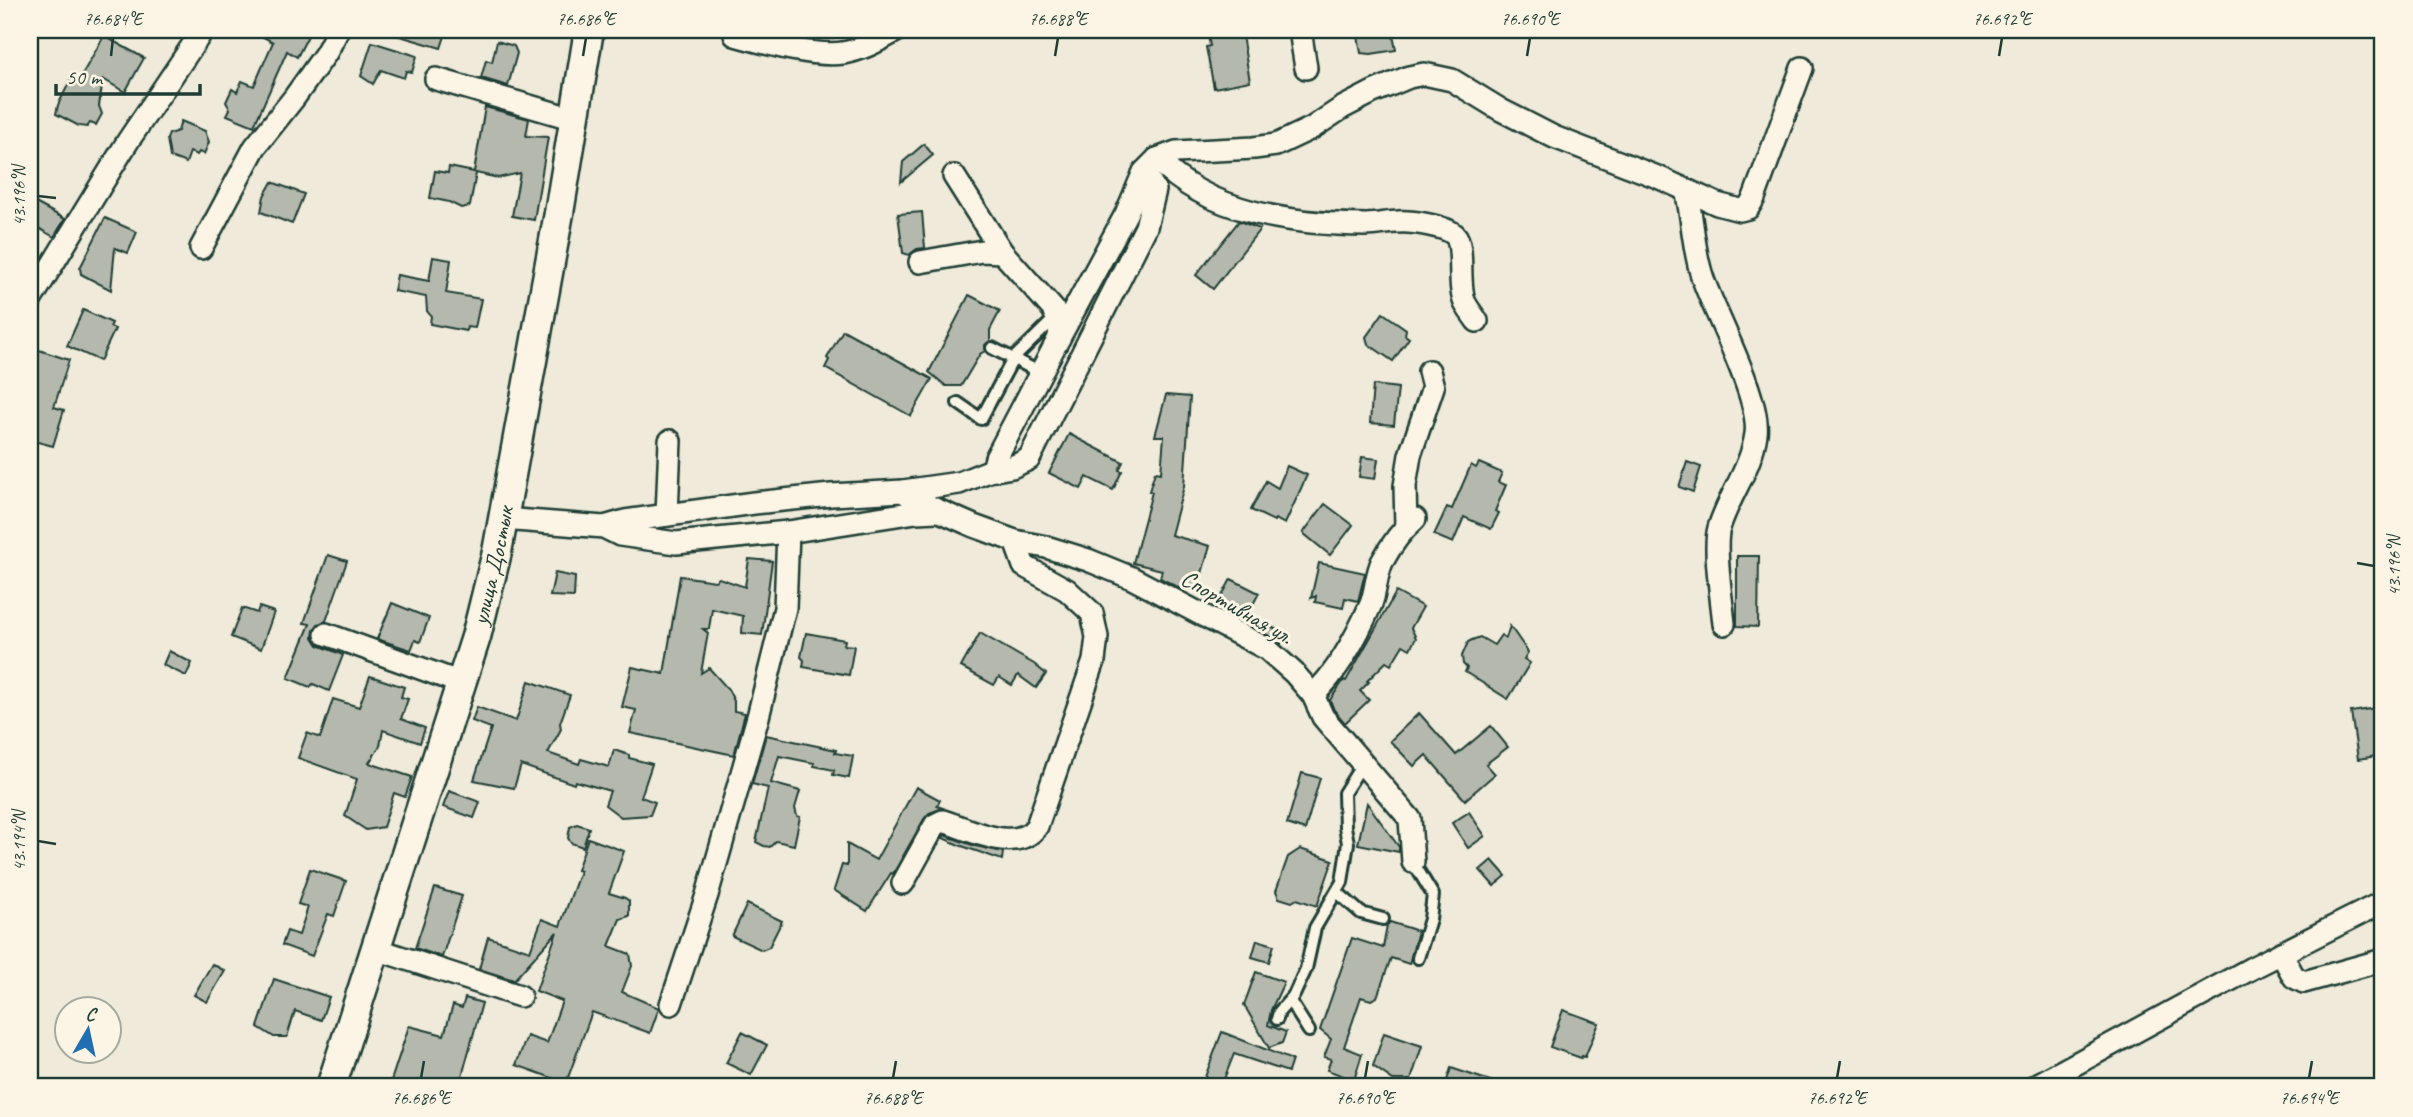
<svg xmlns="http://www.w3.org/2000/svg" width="2413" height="1117" font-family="Caveat,sans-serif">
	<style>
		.building { fill: #b5b9ad; stroke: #1f3d34; stroke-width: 2 }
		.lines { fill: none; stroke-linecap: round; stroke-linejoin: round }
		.service-casing { stroke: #1f3d34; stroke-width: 16 }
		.minor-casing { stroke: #1f3d34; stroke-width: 26 }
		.secondary-casing { stroke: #1f3d34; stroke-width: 33 }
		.service { stroke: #fcf5e5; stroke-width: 10 }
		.minor { stroke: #fcf5e5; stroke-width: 21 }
		.secondary { stroke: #fcf5e5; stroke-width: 28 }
		.ticks { fill: none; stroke: #1f3d34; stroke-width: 2.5 }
		.labels { text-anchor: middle; stroke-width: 6; stroke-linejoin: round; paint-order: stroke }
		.street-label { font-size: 24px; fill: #1f3d34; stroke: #fcf5e5 }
		.neatline { fill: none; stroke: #1f3d34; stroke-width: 2.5 }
		.ticks-label { font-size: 18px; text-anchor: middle; fill: #1f3d34 }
	</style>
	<rect width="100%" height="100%" fill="#efeada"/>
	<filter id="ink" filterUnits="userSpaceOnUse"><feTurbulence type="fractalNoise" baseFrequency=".0143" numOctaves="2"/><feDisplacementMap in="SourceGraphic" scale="14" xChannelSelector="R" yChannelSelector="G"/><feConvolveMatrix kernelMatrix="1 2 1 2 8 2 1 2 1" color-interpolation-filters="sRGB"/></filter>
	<g filter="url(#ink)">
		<g class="building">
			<polygon points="250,30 311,30 297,57 287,51 254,126 227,115 230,109 226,102 232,89 237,92 242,81 254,86 273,42"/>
			<polygon points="394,30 447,30 441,48 393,34"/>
			<polygon points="1207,30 1241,30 1250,81 1214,88 1206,47 1210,46"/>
			<polygon points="1357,30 1392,30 1396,50 1371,54 1361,53"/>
			<polygon points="104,36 144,58 125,92 103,79 99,106 102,114 96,125 90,123 87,127 79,126 56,114 58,105 72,77 79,80"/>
			<polygon points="497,41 514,46 517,53 508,86 481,78 486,60 492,62"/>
			<polygon points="372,42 417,56 412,72 406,71 404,78 381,70 373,84 361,76"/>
			<polygon points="485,107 529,119 526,136 548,137 534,220 512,216 520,173 498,178 476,173 470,206 461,208 449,202 430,198 435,171 448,173 449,167 474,172"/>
			<polygon points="181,121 205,131 209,142 204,154 199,152 197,155 190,152 186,163 170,157 167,139 169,134 178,131"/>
			<polygon points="924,144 933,155 901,182 903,162"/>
			<polygon points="272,182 304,194 292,224 261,212 264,196"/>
			<polygon points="30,200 65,219 54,237 30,223"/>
			<polygon points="922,212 925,248 917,249 909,255 903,253 898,214"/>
			<polygon points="105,218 137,232 128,253 115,248 111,290 81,274 80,268"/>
			<polygon points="1239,221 1260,229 1213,289 1196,275"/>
			<polygon points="433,257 451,260 446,293 481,299 475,328 467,327 466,331 430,324 431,316 427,311 426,297 394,291 397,275 429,281"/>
			<polygon points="969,295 1000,311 990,330 990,341 985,345 985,351 980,354 961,386 946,386 929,372"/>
			<polygon points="83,310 112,323 110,327 115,329 100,361 67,346"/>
			<polygon points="1383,313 1406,329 1405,335 1409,338 1393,361 1368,344 1366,337"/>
			<polygon points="843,330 932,379 911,416 825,368 829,360 827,358"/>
			<polygon points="30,347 69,360 54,407 64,410 53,446 30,440"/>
			<polygon points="1373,385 1398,388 1394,425 1370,423"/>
			<polygon points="1166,395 1190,397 1184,486 1171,535 1210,546 1198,587 1184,590 1160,578 1162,570 1133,563 1152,492 1149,491 1155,472 1161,473 1164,436 1155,436"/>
			<polygon points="1069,434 1123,462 1119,470 1122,471 1113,490 1087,477 1081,489 1049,473"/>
			<polygon points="1362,457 1378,459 1375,479 1359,477"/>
			<polygon points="1687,462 1701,467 1693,492 1679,487"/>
			<polygon points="1479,463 1502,473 1498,482 1506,485 1495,511 1499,513 1491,529 1464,517 1453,543 1434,535 1447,507 1452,509 1471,465 1476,468"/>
			<polygon points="1287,466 1307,475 1285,524 1275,519 1274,521 1251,510 1266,481 1278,488"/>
			<polygon points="1325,504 1353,525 1330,555 1303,533"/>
			<polygon points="328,555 347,561 326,621 318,624 314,630 313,637 318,645 343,655 329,691 313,684 310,687 288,678 310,624 304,623"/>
			<polygon points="1737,556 1759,556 1758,627 1737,626"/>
			<polygon points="749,559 772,561 762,635 742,633 743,616 712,609 709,629 703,629 708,633 701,673 709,668 728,689 734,701 734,711 745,713 734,755 630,733 636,710 622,707 632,667 664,674 680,576 715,581 719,578 745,587"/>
			<polygon points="1319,563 1365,573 1358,601 1345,598 1343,608 1315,602 1316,596 1311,598"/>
			<polygon points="555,573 575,577 574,597 550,596"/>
			<polygon points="1231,579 1259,593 1248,614 1286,635 1281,644 1273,638 1216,607"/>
			<polygon points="1396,592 1423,607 1411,628 1416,638 1410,649 1403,645 1391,665 1386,662 1367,681 1369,682 1360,691 1369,700 1345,723 1334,710 1330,700 1344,680 1346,681"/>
			<polygon points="392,603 429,618 420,642 415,640 411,650 377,639"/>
			<polygon points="259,607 274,612 261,649 231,637 242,608 257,613"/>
			<polygon points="1510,626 1528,652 1524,659 1530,663 1508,699 1465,672 1467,668 1463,664 1462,656 1468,642 1472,640 1480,637 1494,645 1501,635 1506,638"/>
			<polygon points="806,633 845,640 844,645 854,646 849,675 803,667 804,660 801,657"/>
			<polygon points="980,633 1034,664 1046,674 1036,688 1018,675 1012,685 999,677 994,685 961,667"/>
			<polygon points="169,651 192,663 186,676 163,665"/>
			<polygon points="370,676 404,687 401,697 408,699 401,719 425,728 420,743 383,730 380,746 369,763 412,777 405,797 394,793 383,827 366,830 345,816 357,779 298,758 307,733 320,738 333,699 359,707"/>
			<polygon points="529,681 570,695 560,723 561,729 548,753 579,764 581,759 609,767 614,750 629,755 629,758 652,764 641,797 655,802 650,815 621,817 605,805 610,791 575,781 574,784 521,765 514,788 474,780 491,728 472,721 477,707 516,721"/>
			<polygon points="2383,707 2383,755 2358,759 2351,712"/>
			<polygon points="1419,713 1456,755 1491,726 1508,747 1486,764 1495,774 1465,800 1426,755 1414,766 1390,741"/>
			<polygon points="766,735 836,750 835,753 853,756 849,778 833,775 834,770 814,766 814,763 779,756 771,783 800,791 795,808 797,816 800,817 794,845 776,841 770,847 764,846 756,842 768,788 752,784"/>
			<polygon points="1302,773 1320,778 1305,830 1287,824"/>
			<polygon points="916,787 940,800 937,806 943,808 929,813 924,819 893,874 891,873 867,911 834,890 842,865 847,866 847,844 876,860"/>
			<polygon points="449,791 480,802 474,818 443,807"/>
			<polygon points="1367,803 1399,847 1399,852 1358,844"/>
			<polygon points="1469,812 1485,836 1468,848 1452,823"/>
			<polygon points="577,824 589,828 583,847 571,843 568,838 570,827"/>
			<polygon points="944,835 975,846 1003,852 1002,860 959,845 943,838"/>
			<polygon points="588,838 624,851 609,893 625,898 629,901 629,916 620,919 609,946 630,954 632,966 622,992 659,1008 650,1033 592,1012 566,1083 516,1065 527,1036 547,1043 562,1001 536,991 557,932 514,980 479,969 488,937 530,951 542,919 560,926 580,871 577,870"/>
			<polygon points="1300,849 1333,860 1317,906 1297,899 1292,902 1279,898 1276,891 1288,857"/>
			<polygon points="1492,860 1506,876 1494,886 1480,870"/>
			<polygon points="310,869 346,881 334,916 328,914 312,956 282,945 287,931 299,935 308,907 298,904"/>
			<polygon points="435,888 462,896 442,957 415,948"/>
			<polygon points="747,904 782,921 769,947 762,950 732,936"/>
			<polygon points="1390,922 1418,931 1409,964 1391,958 1377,997 1371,1000 1361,997 1344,1047 1362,1054 1354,1080 1327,1070 1331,1059 1324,1057 1331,1039 1320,1030 1352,938 1383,948 1387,925"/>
			<polygon points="1257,940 1274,945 1269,962 1252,957"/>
			<polygon points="212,964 225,971 207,1002 194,995"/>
			<polygon points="1256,972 1284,982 1271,1010 1268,1025 1286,1032 1282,1043 1269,1048 1244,1005"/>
			<polygon points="274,979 329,997 321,1020 295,1011 287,1037 274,1037 258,1027"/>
			<polygon points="465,998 482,1003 459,1087 389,1087 409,1026 444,1035 453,1005 462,1008"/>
			<polygon points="1563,1010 1599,1023 1585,1057 1582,1056 1581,1058 1550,1047"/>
			<polygon points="742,1032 767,1045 751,1075 726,1063"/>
			<polygon points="1222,1032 1292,1060 1288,1072 1234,1054 1222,1084 1205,1077"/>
			<polygon points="1384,1033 1422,1046 1411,1080 1393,1080 1373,1066"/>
			<polygon points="1451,1068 1499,1084 1498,1087 1445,1087"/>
		</g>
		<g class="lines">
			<g class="service-casing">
				<g id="service">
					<polyline points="992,348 1041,373"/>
					<polyline points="958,403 981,419 1013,359 1056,317"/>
					<polyline points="1413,862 1433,895 1430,919 1418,958"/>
					<polyline points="1337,892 1361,913 1383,919"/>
					<polyline points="1290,1001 1309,1031"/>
					<polyline points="1277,1019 1279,1012 1294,995 1306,969 1315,928 1342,882 1348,843 1345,827 1344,793 1363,763"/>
				</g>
			</g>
			<g class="minor-casing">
				<g id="minor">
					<polyline points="1300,30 1306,68"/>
					<path d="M 735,35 C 764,43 814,57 843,53 C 863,50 881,39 898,30"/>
					<polyline points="436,79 574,119"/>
					<path d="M 1157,159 C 1208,214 1295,224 1366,225 C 1377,225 1388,222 1398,222 C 1411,221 1446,226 1455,235 C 1465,246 1457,285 1465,303 C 1468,309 1473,315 1477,321"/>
					<polyline points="954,176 1002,252 1053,309 1060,325 1059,338 996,458 993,470"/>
					<path d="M 1686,190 C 1693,219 1693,251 1703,279 C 1716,316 1761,399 1756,434 C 1751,469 1728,497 1719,528 C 1713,548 1722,601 1724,624"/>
					<polyline points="201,248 255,147 294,98 326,53 338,30"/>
					<polyline points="920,262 982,251 1002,252"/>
					<polyline points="30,301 128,141 203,30"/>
					<polyline points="1059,338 1126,214 1144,172"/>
					<polyline points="903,491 919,502 974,526 1015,541 1046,547 1088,560 1132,578 1267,649 1294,673 1313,695 1323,717 1410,819 1413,862"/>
					<polyline points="667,515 670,441"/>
					<polyline points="503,519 604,527 620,535 676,543 788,532 916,512 937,511"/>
					<polyline points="604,527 625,521 754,503 831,495 903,491 959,483 989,471 1012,467 1029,459 1146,227 1155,190 1144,172 1157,159 1176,152 1254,148 1276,145 1312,128 1342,108 1373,92 1409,77 1424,74 1452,80 1501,110 1554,137 1660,178 1717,204 1740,210 1748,208 1754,198 1802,68"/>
					<polyline points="1406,527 1405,486 1410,455 1433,387 1429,371"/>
					<polyline points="326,634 461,683"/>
					<path d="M 1313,695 C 1339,671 1357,636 1371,604 C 1376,591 1376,575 1382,562 C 1390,547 1402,530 1415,519"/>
					<path d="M 903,883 L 935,825 L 943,821 C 969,829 1017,855 1037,826 L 1094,661 L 1097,637 L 1092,613 L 1067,590 L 1024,566 L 1015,541"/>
					<polyline points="376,949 520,996"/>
					<polyline points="2281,953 2294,977 2304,982 2383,960"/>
					<polyline points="671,1004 707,895 758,717 785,608 788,532"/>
					<polyline points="2033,1087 2252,968 2383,902"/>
				</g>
			</g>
			<g class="secondary-casing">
				<g id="secondary">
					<path id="s1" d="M 331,1087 L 476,637 L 497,552 L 559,213 L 589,30"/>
				</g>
			</g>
			<use href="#service" class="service"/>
			<use href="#minor" class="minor"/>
			<use href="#secondary" class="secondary"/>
		</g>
	</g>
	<path class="ticks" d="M 111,56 L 113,38M 583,56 L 586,38M 1055,56 L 1058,38M 1527,56 L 1530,38M 1999,56 L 2002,38M 38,196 L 56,198M 2357,563 L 2374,566M 38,841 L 56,844M 421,1078 L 424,1061M 893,1078 L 896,1061M 1365,1078 L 1368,1061M 1837,1078 L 1840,1061M 2309,1078 L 2312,1061"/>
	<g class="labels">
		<g class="street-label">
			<text dy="8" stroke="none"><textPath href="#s1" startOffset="546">улица Достык</textPath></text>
			<text transform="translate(1237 607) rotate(30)" y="8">Спортивная ул.</text>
		</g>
	</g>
	<rect width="2413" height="1117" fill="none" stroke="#fcf5e5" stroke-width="77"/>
	<g transform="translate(88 1030) rotate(9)"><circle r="33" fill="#fcf5e5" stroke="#a4ab9e" stroke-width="2"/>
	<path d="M0-5L12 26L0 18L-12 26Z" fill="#1f6fb2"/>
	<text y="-10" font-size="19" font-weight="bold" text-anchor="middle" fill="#1f3d34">С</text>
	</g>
	<path d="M56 84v10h144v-10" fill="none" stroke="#1f3d34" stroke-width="3.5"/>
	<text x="66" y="84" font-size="21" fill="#1f3d34" stroke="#fcf5e5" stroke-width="5" paint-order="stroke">50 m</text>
	<rect x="38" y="38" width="2336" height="1040" class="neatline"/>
	<g class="ticks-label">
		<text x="113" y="25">76.684°E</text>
		<text x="586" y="25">76.686°E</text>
		<text x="1058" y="25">76.688°E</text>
		<text x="1530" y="25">76.690°E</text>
		<text x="2002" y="25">76.692°E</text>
		<text transform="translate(19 196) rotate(-90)" y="6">43.196°N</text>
		<text transform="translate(2394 566) rotate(-90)" y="6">43.196°N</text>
		<text transform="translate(19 841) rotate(-90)" y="6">43.194°N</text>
		<text x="421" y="1104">76.686°E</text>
		<text x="893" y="1104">76.688°E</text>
		<text x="1365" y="1104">76.690°E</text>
		<text x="1837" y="1104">76.692°E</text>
		<text x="2309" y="1104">76.694°E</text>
	</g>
</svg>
